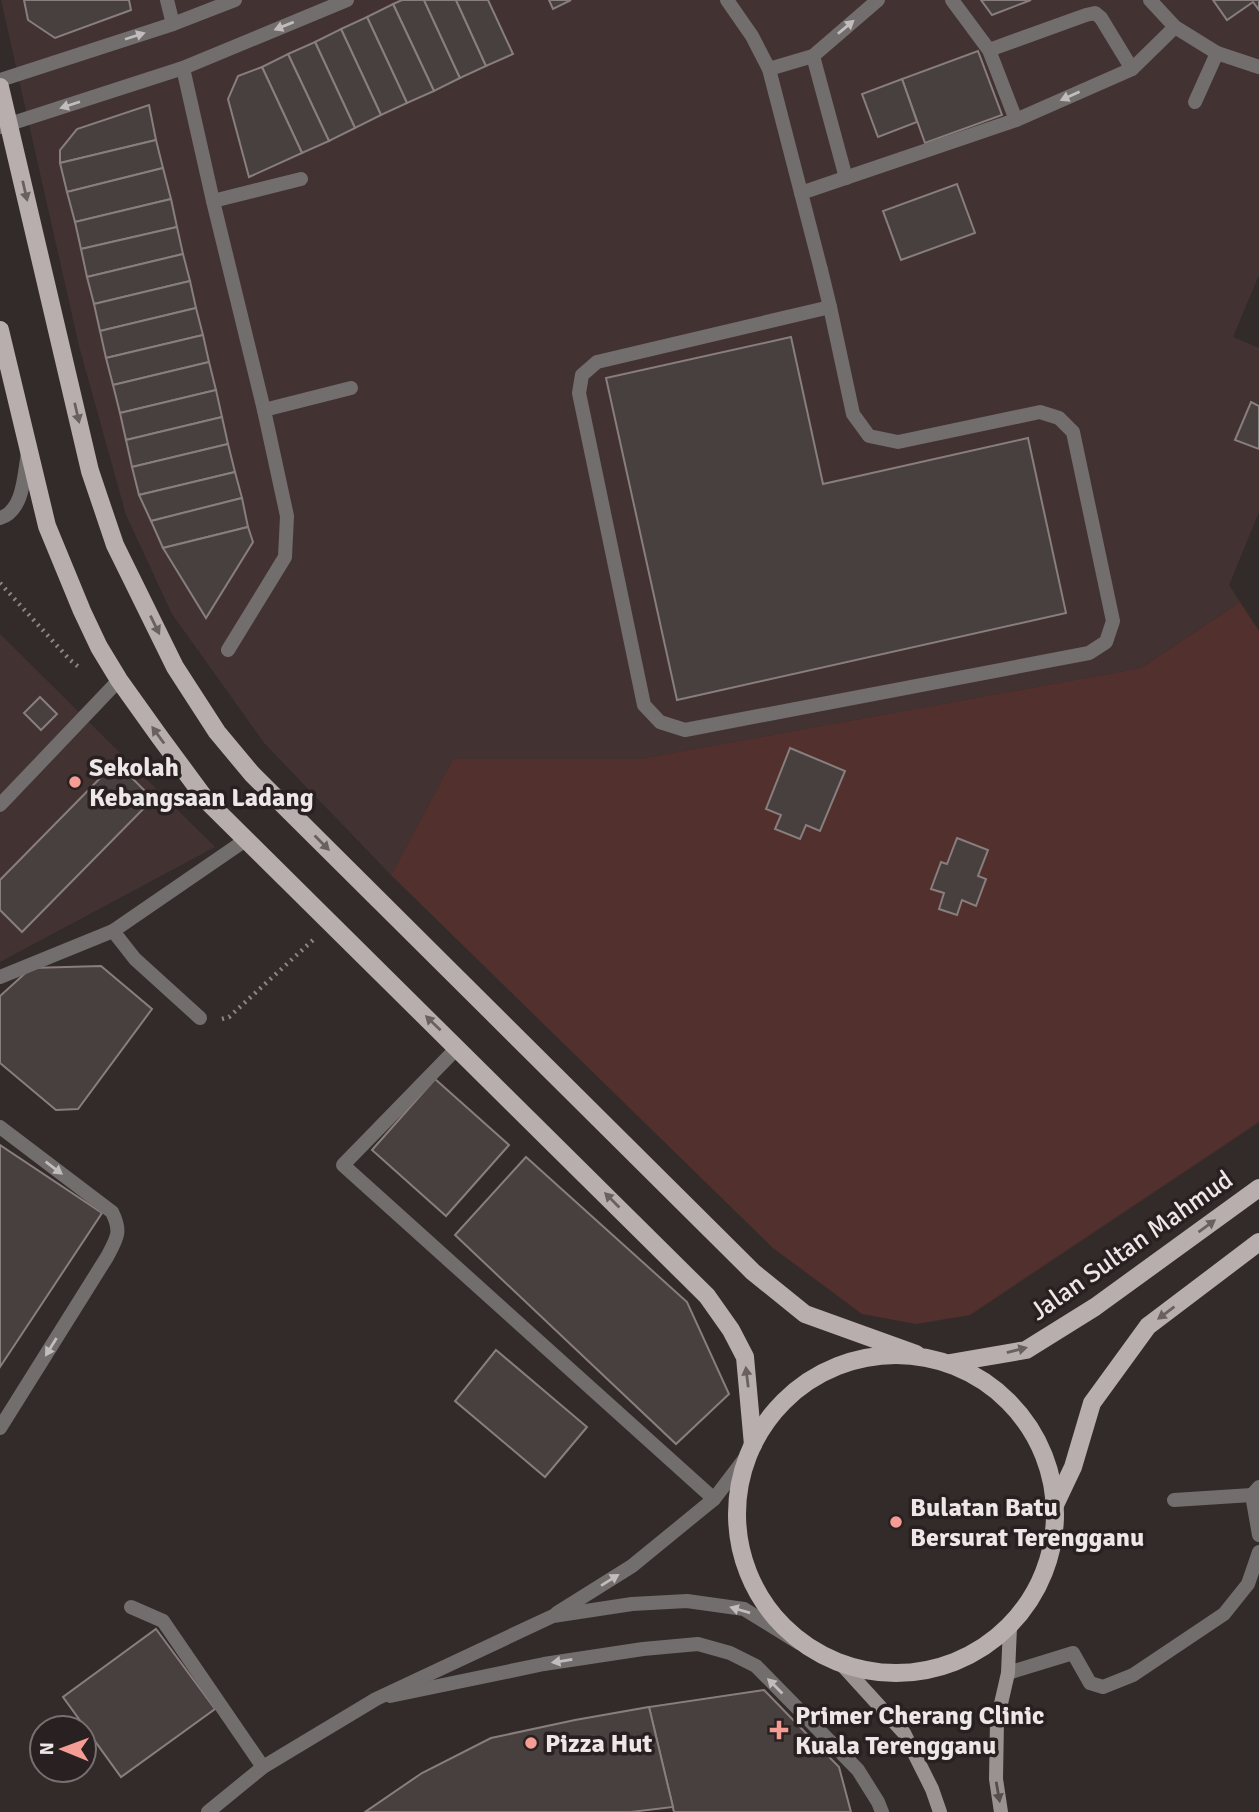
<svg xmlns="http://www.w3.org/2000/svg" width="1259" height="1812" font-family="Signika,sans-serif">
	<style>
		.built { fill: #423332 }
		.green { fill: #52302d }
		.building { fill: #483f3f; stroke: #887e7d; stroke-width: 2 }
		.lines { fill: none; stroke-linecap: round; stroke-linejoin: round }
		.path { stroke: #8c8584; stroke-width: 4.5; stroke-dasharray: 2 5; stroke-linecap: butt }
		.service { stroke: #726e6d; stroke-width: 14 }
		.minor { stroke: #726e6d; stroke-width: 14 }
		.tertiary { stroke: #726e6d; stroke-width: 14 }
		.secondary { stroke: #999291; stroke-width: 14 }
		.primary { stroke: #b7aead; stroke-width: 18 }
		.oneway { fill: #c2bdbc }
		.oneway2 { fill: #696060 }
		.oneway3 { fill: #564e4e }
		.poi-dot { fill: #f59c95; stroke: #292121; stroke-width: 2.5 }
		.labels { text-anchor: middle; stroke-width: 7; stroke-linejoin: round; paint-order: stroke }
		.poi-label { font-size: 26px; font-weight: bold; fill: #ede7e7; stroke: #292121; text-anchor: start }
		.street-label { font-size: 26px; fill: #ede7e7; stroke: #292121 }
	</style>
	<rect width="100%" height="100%" fill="#332b2a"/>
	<g class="built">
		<polygon points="1,0 1259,0 1259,275 1233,337 1259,348 1259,512 1229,585 1240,602 1141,668 639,759 453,759 391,875 265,744 172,614 126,515 79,346"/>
		<polygon points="0,634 215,847 0,962"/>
	</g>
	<polygon class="green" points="1240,602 1259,631 1259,1122 970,1315 916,1324 862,1314 773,1248 391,875 453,759 639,759 1141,668"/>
	<g class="building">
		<polygon points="24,0 129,0 131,10 55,38 28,20"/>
		<polygon points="402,0 424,0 460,78 434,91 393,4"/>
		<polygon points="424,0 456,0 486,66 460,78"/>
		<polygon points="456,0 488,0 513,54 486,66"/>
		<polygon points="549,0 571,0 553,9"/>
		<polygon points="981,0 1031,0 992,15"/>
		<polygon points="1213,0 1259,0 1259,10 1253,2 1227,20"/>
		<polygon points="393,4 434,91 407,103 367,17"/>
		<polygon points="367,17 407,103 381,115 341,29"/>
		<polygon points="341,29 381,115 355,128 315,42"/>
		<polygon points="315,42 355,128 329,141 288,54"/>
		<polygon points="978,51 1002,115 925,143 902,79"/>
		<polygon points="288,54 329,141 302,153 262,67"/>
		<polygon points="262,67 302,153 249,177 228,99 238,76"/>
		<polygon points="902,79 917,122 878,137 862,94"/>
		<polygon points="149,105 156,140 60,163 60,150 77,129"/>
		<polygon points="156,140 163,168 67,192 60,163"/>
		<polygon points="163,168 171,199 75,222 67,192"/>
		<polygon points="957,184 975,233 901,260 883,211"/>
		<polygon points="171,199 177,227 81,249 75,222"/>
		<polygon points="177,227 183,254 87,277 81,249"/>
		<polygon points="183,254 190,281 94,304 87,277"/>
		<polygon points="190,281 196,308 100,331 94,304"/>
		<polygon points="196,308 203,335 106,358 100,331"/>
		<polygon points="203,335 209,362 113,385 106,358"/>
		<polygon points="791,337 823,484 1028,438 1066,613 677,700 606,378"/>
		<polygon points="209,362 216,390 120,413 113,385"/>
		<polygon points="216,390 222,417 126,440 120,413"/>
		<polygon points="1251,402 1259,406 1259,449 1235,440"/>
		<polygon points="222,417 228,444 132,467 126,440"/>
		<polygon points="228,444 235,472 139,495 132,467"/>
		<polygon points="235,472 242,498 151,521 139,495"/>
		<polygon points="242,498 248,527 163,548 151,521"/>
		<polygon points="248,527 253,542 206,618 163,548"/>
		<polygon points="40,697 57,714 41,730 24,713"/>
		<polygon points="790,748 845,771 820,831 806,825 800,839 775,829 781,815 766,809"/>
		<polygon points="116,762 153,799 22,932 0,910 0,880"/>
		<polygon points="957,838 988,850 978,876 986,879 976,906 962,900 957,915 939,909 944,893 931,889 941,862 947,864"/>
		<polygon points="101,966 152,1009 78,1109 56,1110 0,1063 0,996 31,968"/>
		<polygon points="435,1079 509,1145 446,1216 372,1150"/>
		<polygon points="0,1145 102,1213 0,1367"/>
		<polygon points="526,1157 687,1302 729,1394 676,1444 455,1235"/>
		<polygon points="496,1350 587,1427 545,1477 455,1401"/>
		<polygon points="156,1629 215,1709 121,1777 63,1697"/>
		<polygon points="764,1690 839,1767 851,1812 674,1812 649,1707"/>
		<polygon points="649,1707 673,1807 631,1812 365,1812 422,1773 491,1738 575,1720"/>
	</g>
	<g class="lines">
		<g class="path">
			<polyline points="0,583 70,660 81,669"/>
			<polyline points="222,1019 229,1017 313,940"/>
		</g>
		<g class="service">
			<polyline points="167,0 173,24"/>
			<polyline points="952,0 989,50 1016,120"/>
			<polyline points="989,50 1086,15 1095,13 1101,18 1132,69"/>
			<polyline points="813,56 846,178"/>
			<polyline points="183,68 213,201 264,410 287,516 285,557 228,650"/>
			<polyline points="769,69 813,56 878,0"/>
			<polyline points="1195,102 1217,53"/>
			<polyline points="801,193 1016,120 1132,69 1175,27"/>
			<polyline points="213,201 301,179"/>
			<polyline points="821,270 830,307"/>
			<polygon points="830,307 853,414 869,436 898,442 1040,412 1059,418 1073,432 1113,621 1106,642 1089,653 685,730 660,722 644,705 579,393 582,375 597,362"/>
			<polyline points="264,410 351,388"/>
			<polyline points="0,805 119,680"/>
			<polyline points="0,977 113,931"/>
			<polyline points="200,1018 135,959 113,931 247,839"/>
			<polyline points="458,1047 343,1165 714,1499"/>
			<path d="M 0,1127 L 112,1212 C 122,1232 117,1238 107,1257 L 0,1428"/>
			<polyline points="131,1607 163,1621 263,1767"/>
			<polyline points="390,1696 544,1664 643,1649 698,1644 730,1653 756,1666 858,1770 878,1802 882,1812"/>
		</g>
		<g class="minor">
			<polyline points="727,0 752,36 769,69 821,270"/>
			<polyline points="1150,0 1175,27 1217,53 1259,67"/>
			<path d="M 0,518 C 24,511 24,474 28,453"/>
			<polyline points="1259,1487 1252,1495 1259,1535"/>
			<polyline points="1174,1500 1252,1495"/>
			<polyline points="1008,1673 1073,1653 1090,1683 1103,1687 1133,1675 1224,1614 1248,1584 1259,1552"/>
		</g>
		<g class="tertiary">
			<polyline points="0,80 173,24 235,0"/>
			<polyline points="0,127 183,68 347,0"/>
			<polyline points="557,1613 632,1566 714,1499 746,1457"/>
			<polyline points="208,1812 263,1767 376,1699 553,1616 632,1604 687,1601 744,1609 799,1643"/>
		</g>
		<g class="secondary">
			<polyline points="843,1666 904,1733 932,1789 940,1812"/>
			<polyline points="1001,1812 996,1779 997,1721 1008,1673 1010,1627"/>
		</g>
		<g class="primary">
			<polyline points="0,87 90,471 115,545 175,667 217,732 252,774 753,1272 805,1314 916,1354"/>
			<polyline points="0,330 47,526 82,611 99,647 119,680 159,736 207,801 707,1296 731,1330 745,1357 753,1445"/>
			<circle cx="896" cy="1514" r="159"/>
			<polyline points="950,1363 1026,1350 1095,1307 1259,1188"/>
			<polyline points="1055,1505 1073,1467 1092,1403 1148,1326 1259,1242"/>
		</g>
	</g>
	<defs><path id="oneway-solid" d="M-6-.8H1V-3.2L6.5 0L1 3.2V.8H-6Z" transform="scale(1.75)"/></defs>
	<g class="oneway">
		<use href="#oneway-solid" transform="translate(284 26) rotate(158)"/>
		<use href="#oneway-solid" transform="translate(846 27) rotate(-40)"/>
		<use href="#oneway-solid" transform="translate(135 36) rotate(-18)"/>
		<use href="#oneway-solid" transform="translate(1070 96) rotate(156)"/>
		<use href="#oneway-solid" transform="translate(70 105) rotate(162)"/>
		<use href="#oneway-solid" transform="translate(54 1168) rotate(37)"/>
		<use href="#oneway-solid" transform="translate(51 1347) rotate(122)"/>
		<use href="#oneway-solid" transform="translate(610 1580) rotate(-32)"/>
		<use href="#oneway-solid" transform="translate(740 1610) rotate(-164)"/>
		<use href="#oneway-solid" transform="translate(562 1661) rotate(171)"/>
		<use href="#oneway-solid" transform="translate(775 1686) rotate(-135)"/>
	</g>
	<g class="oneway2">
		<use href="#oneway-solid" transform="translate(25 191) rotate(77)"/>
		<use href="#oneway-solid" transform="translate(77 413) rotate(77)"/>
		<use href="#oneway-solid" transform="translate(155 625) rotate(64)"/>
		<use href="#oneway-solid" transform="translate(158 735) rotate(-126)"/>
		<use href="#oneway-solid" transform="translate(322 843) rotate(45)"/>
		<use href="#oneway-solid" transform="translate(433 1023) rotate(-136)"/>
		<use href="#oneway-solid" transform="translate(612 1200) rotate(-135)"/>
		<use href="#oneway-solid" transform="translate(1207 1226) rotate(-36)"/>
		<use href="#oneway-solid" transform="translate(1166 1313) rotate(143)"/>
		<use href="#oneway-solid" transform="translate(1017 1350) rotate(-14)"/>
		<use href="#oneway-solid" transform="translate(747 1377) rotate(-97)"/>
	</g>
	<use class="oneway3" href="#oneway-solid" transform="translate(998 1792) rotate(80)"/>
	<g class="poi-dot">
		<circle cx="75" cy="782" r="7"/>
		<circle cx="896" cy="1522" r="7"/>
		<path d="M775.5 1719.5h7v7h7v7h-7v7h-7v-7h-7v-7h7z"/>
		<circle cx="531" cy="1743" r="7"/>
	</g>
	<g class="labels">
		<g class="poi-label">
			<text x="89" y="776">Sekolah<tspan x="89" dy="30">Kebangsaan Ladang</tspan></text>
			<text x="910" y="1516">Bulatan Batu<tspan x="910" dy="30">Bersurat Terengganu</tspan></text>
			<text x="795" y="1724">Primer Cherang Clinic<tspan x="795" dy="30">Kuala Terengganu</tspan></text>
			<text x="545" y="1752">Pizza Hut</text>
		</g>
		<g class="street-label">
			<text transform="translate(1131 1245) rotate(-35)" y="9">Jalan Sultan Mahmud</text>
		</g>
	</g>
	<g transform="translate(63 1749) rotate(271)"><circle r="33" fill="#292121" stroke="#777070" stroke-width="2"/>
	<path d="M0-5L12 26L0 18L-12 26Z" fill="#f59c95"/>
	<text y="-10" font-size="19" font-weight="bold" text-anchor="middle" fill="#ede7e7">N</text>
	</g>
</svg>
